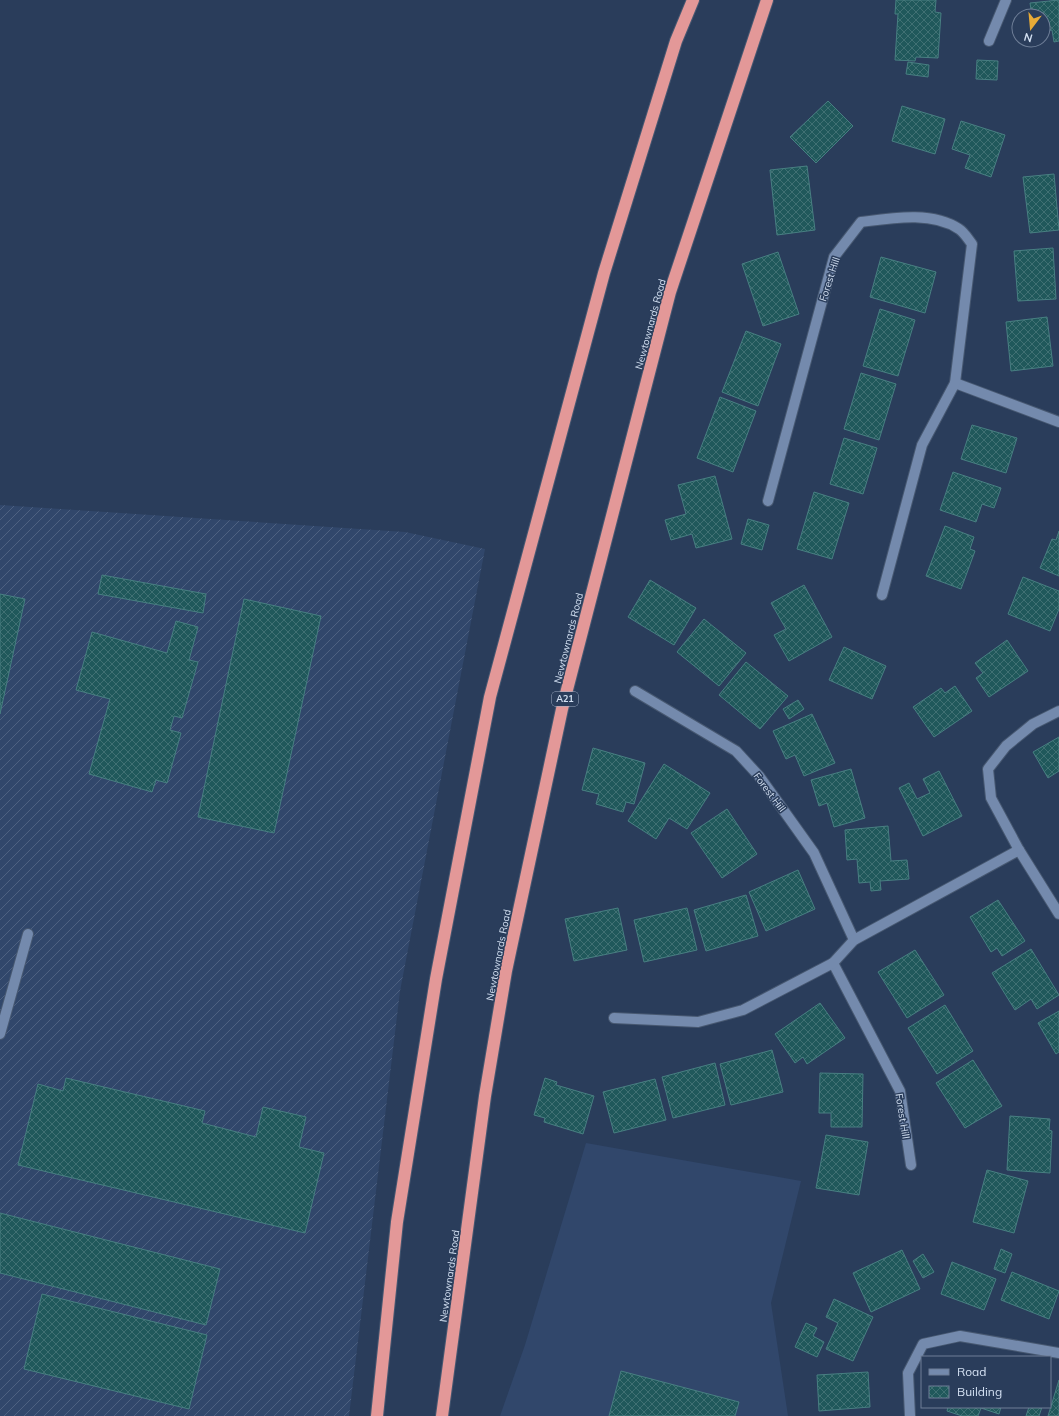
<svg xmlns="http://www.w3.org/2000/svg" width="1059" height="1416" font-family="Mulish,sans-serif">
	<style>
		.built { fill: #31476b }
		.industrial { fill: url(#industrial-furrows) }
		.building { fill: url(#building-cross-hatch); stroke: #487f82 }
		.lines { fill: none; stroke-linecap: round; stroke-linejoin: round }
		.minor-casing { stroke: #475871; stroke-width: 12 }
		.highway-casing { stroke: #475871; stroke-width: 14 }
		.minor { stroke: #748aad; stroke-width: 10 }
		.highway { stroke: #e39898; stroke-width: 12 }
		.labels { text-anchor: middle; stroke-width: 3; stroke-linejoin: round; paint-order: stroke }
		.shield { fill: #2a3d5b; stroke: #a0afc5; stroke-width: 1 }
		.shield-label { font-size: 9px; font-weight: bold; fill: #d3e0f2 }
		.street-label { font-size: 10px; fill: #d3e0f2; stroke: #2a3d5b }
	</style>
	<defs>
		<pattern id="industrial-furrows" width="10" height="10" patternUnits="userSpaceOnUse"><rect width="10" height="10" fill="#31476b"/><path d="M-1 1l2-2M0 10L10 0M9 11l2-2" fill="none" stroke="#4e6181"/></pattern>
		<pattern id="building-cross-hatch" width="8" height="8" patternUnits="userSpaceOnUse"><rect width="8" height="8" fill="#20585b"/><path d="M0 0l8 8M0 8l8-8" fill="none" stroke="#407073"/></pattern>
	</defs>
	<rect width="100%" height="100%" fill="#2a3d5b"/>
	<polygon class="built" points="586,1143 801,1181 771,1303 788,1416 500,1416 525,1345"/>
	<polygon class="industrial" points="0,505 405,532 485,549 400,991 349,1416 0,1416"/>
	<g class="building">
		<polygon points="896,0 936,0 935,12 941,13 938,58 916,57 915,61 895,60 898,14 895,14"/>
		<polygon points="1059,0 1059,41 1054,42 1052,30 1043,31 1043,16 1032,16 1030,3"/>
		<polygon points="977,60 998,61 997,80 976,79"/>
		<polygon points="908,62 929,65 928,77 906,74"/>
		<polygon points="828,101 853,126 816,163 790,137"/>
		<polygon points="902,106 945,119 935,154 892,141"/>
		<polygon points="961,121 1005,135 991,177 965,168 970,155 952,149"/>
		<polygon points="807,166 815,230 777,235 770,170"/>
		<polygon points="1054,174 1059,230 1030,233 1023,177"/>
		<polygon points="1053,248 1056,299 1018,301 1014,251"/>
		<polygon points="778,252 799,314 763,326 742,264"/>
		<polygon points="881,257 936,272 925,313 870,297"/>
		<polygon points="880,309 915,320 898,376 863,366"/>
		<polygon points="1047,317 1053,366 1011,371 1006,322"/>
		<polygon points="746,331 781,344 758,406 722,392"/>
		<polygon points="861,373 896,384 879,440 844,429"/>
		<polygon points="720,397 756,411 733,472 697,458"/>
		<polygon points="972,425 1017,438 1006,473 961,459"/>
		<polygon points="844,438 877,448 863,494 830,484"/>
		<polygon points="953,472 1001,488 994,508 982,504 976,522 940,510"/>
		<polygon points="715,476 732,539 696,548 692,534 671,540 665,520 686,514 678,485"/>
		<polygon points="814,492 849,503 832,559 797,549"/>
		<polygon points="748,519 769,525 762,550 741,544"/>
		<polygon points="945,526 974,537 970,549 975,551 961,589 926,576"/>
		<polygon points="1059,531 1059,576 1040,568 1052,539 1056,540"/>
		<polygon points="102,575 206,594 203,613 98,594"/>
		<polygon points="1023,577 1059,591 1059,609 1050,631 1008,614"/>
		<polygon points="650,580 696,608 674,645 628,617"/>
		<polygon points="804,585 832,637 789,661 774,635 786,629 771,603"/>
		<polygon points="0,594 25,599 0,714"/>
		<polygon points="244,599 321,616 274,833 198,817"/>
		<polygon points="704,619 746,653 719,686 677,652"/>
		<polygon points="176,621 198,627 189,660 198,662 182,718 174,716 170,730 181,733 167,783 156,780 152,792 89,774 110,699 76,690 92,632 167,653"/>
		<polygon points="1007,640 1028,671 989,697 976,678 983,673 975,663"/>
		<polygon points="844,647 886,666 872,699 829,680"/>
		<polygon points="746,662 788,696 760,729 719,695"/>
		<polygon points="955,686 972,711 934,737 913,707 941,688 945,693"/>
		<polygon points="798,700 804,709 789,719 783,709"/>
		<polygon points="812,714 835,763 804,776 795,755 786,759 773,731"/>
		<polygon points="1059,737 1059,771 1048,778 1033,752"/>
		<polygon points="593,748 645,763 634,804 626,802 623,812 596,804 599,794 582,790"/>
		<polygon points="664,764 710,793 687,829 669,818 656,839 628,821"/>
		<polygon points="851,769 865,818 834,827 827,803 819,806 811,780"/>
		<polygon points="939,771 962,816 923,836 899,788 909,783 917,799 930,793 923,779"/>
		<polygon points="727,809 757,854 722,878 691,833"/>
		<polygon points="888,826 891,861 907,860 909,879 880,881 881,890 871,891 870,882 859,883 857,859 847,860 845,830"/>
		<polygon points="798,870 815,909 766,931 749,892"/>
		<polygon points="746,895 758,936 706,951 694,910"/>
		<polygon points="998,900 1025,941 1002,956 997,948 991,952 970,917"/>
		<polygon points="618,908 627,950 574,961 565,919"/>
		<polygon points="687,908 697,950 644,962 634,920"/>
		<polygon points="1031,949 1059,995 1037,1009 1031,999 1015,1010 992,973"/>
		<polygon points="915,950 944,995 907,1018 878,972"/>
		<polygon points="820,1003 845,1038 807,1064 803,1057 795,1063 775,1034"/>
		<polygon points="945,1005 973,1051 937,1074 908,1028"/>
		<polygon points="1059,1011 1059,1052 1056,1054 1038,1023"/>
		<polygon points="772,1050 783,1092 731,1105 720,1064"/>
		<polygon points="973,1060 1002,1106 965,1128 936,1083"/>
		<polygon points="715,1063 725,1105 673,1118 662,1077"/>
		<polygon points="820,1073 863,1074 862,1127 831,1127 831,1113 819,1113"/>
		<polygon points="66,1078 205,1111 202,1123 256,1137 263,1107 306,1117 299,1147 324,1153 305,1233 18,1165 38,1084 63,1091"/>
		<polygon points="545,1078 557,1082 556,1085 594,1096 583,1134 544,1122 545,1118 534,1115"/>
		<polygon points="655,1079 666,1120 614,1133 603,1092"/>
		<polygon points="1010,1116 1050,1119 1049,1130 1052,1131 1050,1173 1007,1170"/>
		<polygon points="826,1135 868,1142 859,1195 816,1188"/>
		<polygon points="987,1170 1028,1181 1014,1233 973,1222"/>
		<polygon points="0,1213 220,1269 206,1325 0,1273"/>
		<polygon points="1001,1249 1012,1254 1005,1273 994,1269"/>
		<polygon points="902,1250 920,1289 871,1312 853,1273"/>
		<polygon points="923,1254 934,1272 923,1278 913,1261"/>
		<polygon points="952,1262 996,1279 984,1310 941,1294"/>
		<polygon points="1012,1272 1059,1291 1049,1319 1001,1300"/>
		<polygon points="42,1294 207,1335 189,1409 24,1369"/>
		<polygon points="834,1299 873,1317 853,1361 826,1349 838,1323 826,1317"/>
		<polygon points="806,1323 817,1328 813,1336 824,1342 817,1357 795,1347"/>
		<polygon points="621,1371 739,1402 735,1416 609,1416"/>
		<polygon points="868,1372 870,1407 819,1411 817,1375"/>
		<polygon points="1059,1380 1059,1416 1048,1416"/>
		<polygon points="948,1407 1001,1407 999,1414 981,1408 978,1416 962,1416 947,1411"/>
		<polygon points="1029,1407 1042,1407 1039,1416 1026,1416"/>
	</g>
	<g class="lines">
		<g class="minor-casing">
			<g id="minor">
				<polyline points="989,41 1006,0"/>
				<polyline points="955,383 1059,422"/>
				<path d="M 768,501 L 834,257 L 861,222 C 892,218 932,211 959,229 C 964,232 968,239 972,244 L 955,383 L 922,445 L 882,595"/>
				<polyline points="635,691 736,751 759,776 814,853 854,940"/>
				<polyline points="1059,711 1033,724 1006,746 988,769 991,798 1019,850 1059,914"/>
				<polyline points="833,963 900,1091 911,1165"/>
				<polyline points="614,1018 698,1022 743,1010 833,963 854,940 1019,850"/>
				<polyline points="0,1034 28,934"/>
				<polyline points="910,1416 908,1373 923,1344 960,1336 1059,1353"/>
			</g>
		</g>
		<g class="highway-casing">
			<g id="highway">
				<polyline points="377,1416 397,1222 436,979 490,697 604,273 676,41 693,0"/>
				<polyline points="442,1416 485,1096 506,971 562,709 670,292 767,0"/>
			</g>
		</g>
		<use href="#minor" class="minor"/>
		<use href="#highway" class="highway"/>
	</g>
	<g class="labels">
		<rect class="shield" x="552" y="692" width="26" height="14" rx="3"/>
		<g class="shield-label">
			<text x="565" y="702">A21</text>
		</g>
		<g class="street-label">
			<text transform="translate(829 279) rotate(-72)" y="4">Forest Hill</text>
			<text transform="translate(650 324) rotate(-75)" y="4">Newtownards Road</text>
			<text transform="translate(568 638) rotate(-76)" y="4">Newtownards Road</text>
			<text transform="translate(770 792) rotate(53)" y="4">Forest Hill</text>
			<text transform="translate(498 955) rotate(-79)" y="4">Newtownards Road</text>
			<text transform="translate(903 1116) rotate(81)" y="4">Forest Hill</text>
			<text transform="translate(449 1276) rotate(-82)" y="4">Newtownards Road</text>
		</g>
	</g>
	<rect x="921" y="1356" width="130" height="52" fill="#2a3d5b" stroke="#6e7e97"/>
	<rect x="929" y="1369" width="20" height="6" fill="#748aad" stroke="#6e7e97"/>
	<text x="957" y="1376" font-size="12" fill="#d3e0f2">Road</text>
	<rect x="929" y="1386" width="20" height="12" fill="url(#building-cross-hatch)" stroke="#6e7e97"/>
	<text x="957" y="1396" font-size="12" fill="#d3e0f2">Building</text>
	<g transform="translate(1031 28) rotate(196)"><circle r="19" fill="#2a3d5b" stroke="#6e7e97"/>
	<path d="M0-3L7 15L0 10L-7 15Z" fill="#e8ab37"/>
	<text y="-6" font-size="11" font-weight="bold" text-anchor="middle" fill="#d3e0f2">N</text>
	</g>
</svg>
